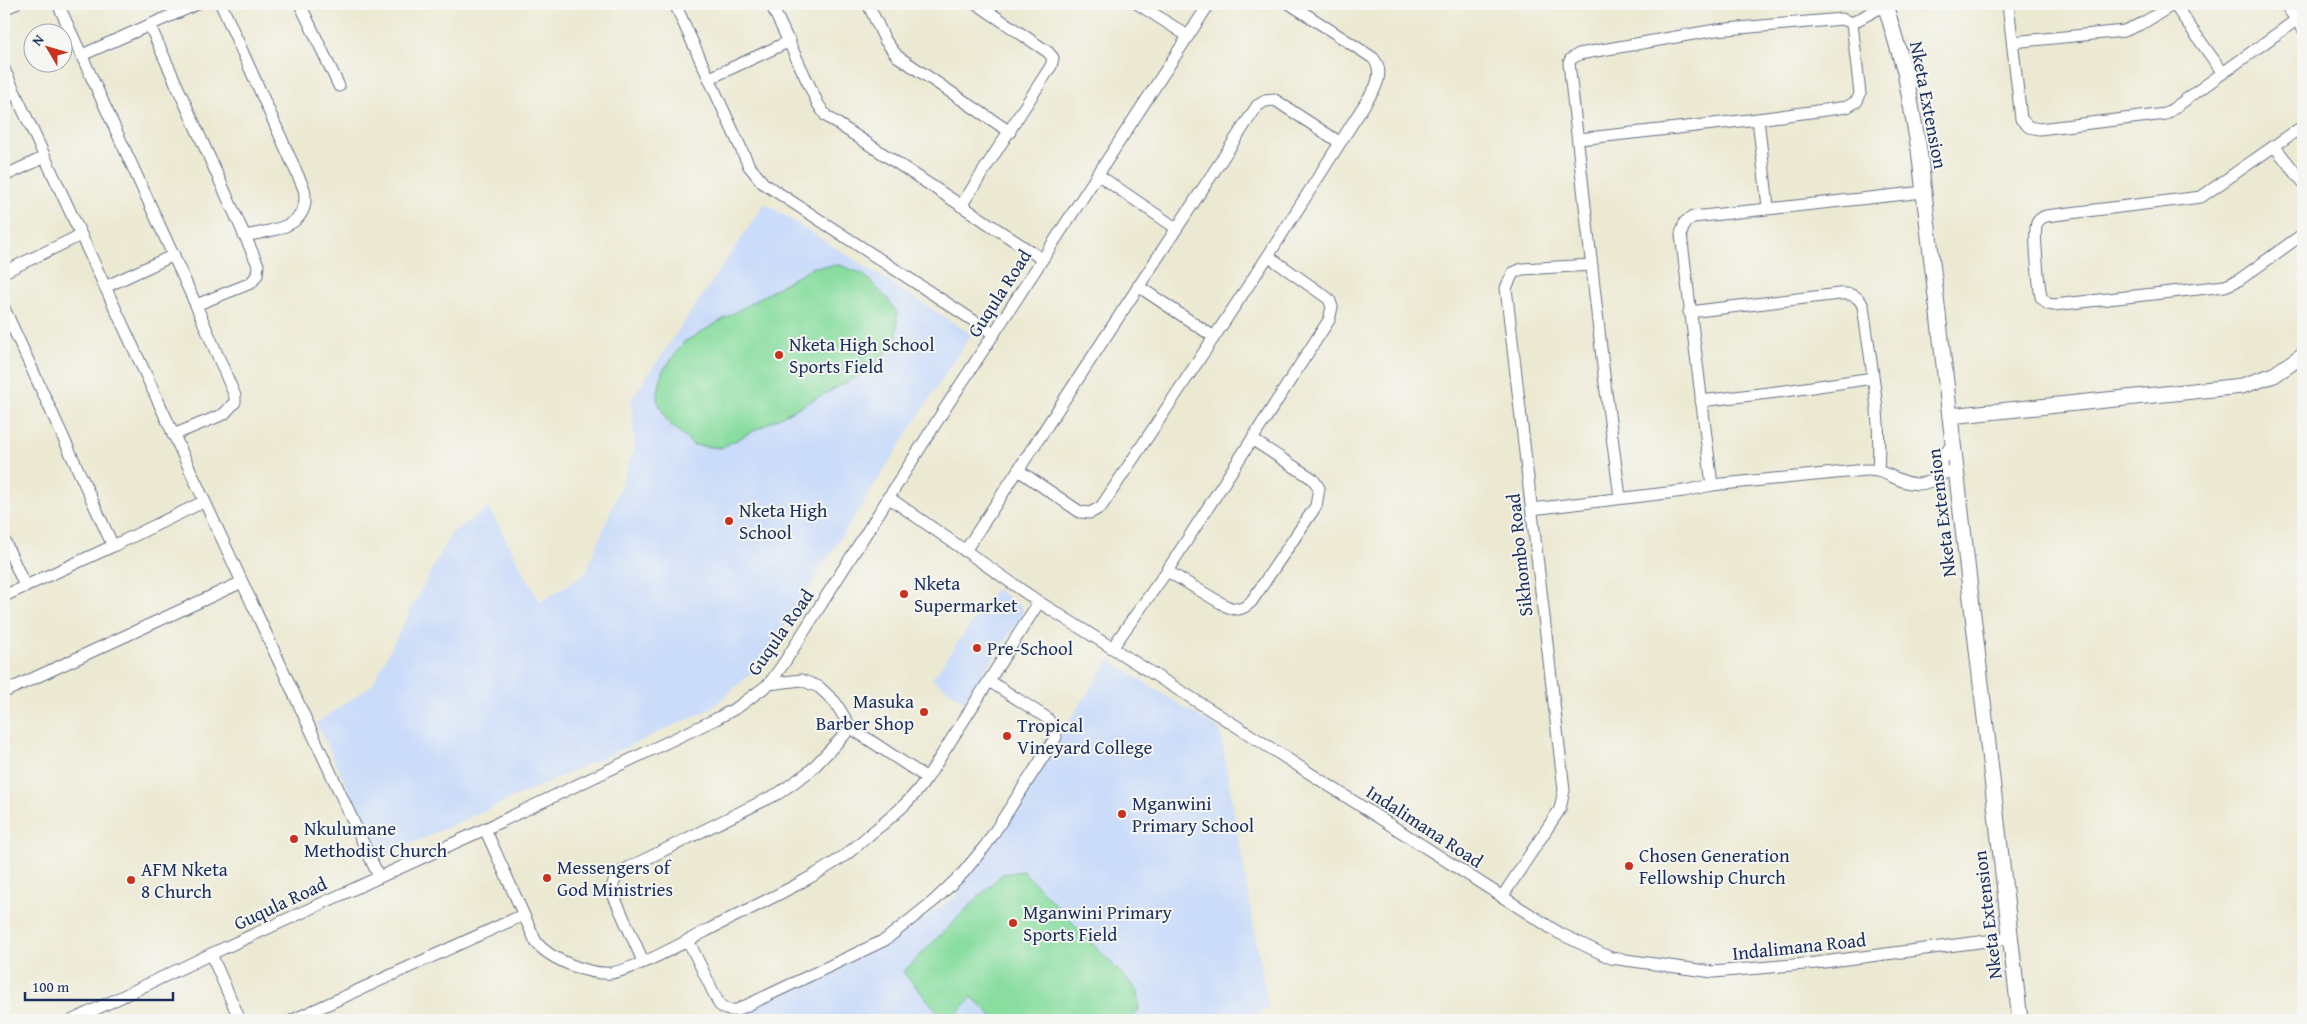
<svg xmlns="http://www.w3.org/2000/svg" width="2307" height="1024" font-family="'Gentium Book Plus',serif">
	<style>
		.built { fill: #cadcf9 }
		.green { fill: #88dd9f; stroke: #52867e }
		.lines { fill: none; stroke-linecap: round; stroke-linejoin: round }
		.street-casing { stroke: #647087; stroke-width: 13 }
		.secondary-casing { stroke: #647087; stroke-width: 17 }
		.street { stroke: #fff; stroke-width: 11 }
		.secondary { stroke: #fff; stroke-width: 15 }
		.poi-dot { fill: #c8321e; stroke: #f6f6f2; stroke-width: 2 }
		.labels { text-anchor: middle; stroke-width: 4; stroke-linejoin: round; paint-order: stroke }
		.street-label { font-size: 19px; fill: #1b2f5e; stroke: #f6f6f2 }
		.poi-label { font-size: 19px; fill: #1b2f5e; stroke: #f6f6f2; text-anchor: start }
	</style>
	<rect width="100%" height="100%" fill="#f6f6f2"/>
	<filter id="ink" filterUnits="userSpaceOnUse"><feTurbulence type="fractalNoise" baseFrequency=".02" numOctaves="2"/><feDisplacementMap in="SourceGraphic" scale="10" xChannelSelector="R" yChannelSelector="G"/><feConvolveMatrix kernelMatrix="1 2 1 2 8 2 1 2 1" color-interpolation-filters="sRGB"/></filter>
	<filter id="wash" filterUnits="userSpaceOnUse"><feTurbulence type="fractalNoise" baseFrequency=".0096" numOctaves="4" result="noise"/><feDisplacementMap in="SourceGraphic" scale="20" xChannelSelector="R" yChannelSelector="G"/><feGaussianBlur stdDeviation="1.12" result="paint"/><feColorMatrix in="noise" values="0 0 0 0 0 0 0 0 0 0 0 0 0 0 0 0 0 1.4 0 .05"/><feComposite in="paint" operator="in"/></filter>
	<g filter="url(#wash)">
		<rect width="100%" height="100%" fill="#ece9d2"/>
		<g class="built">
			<polygon points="765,203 971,334 759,666 711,709 382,857 316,723 372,685 451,533 489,508 540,602 586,573 635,449 631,400"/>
			<polygon points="995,589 1022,606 1022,616 964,701 932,679"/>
			<polygon points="1109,660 1220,730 1268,1008 1247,1020 734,1020 732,1017 887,943 954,898"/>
		</g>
		<g class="green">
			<polygon points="840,265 863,274 887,298 897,313 897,339 872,369 721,448 693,445 667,421 657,399 662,372 684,342 813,267"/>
			<polygon points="1023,871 1138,991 1139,1010 1130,1020 997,1020 972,997 956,1015 945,1020 903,972 1002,874"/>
		</g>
	</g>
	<g filter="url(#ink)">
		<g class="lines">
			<g class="street-casing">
				<g id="street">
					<polyline points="58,4 196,305 235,396 235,402 224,414 173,435"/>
					<path d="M 221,4 L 304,189 C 312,228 273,230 244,236"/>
					<polyline points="300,4 339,86"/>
					<polyline points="675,4 749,166 763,183 994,334"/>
					<polyline points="771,4 818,104 826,116 1042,259"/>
					<polyline points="868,4 885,40 897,56 1010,132"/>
					<polyline points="1138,4 1188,36"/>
					<polyline points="2008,4 2021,119 2029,127 2039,129 2166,114 2303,15"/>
					<polyline points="2174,4 2223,73"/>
					<polyline points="2285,4 2303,29"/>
					<polyline points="4,9 15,4"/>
					<polyline points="1852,23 1885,5"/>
					<polyline points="150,26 258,265 257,275 251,283 196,305"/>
					<polyline points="2013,42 2124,31 2143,23 2174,4"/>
					<polyline points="82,55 197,4"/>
					<polyline points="4,69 379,877"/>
					<polyline points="710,78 790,41"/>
					<polyline points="1758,119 1768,207"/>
					<path d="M 2303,126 L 2201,197 L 2046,216 C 2043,217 2039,219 2037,223 C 2033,232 2039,286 2041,297 L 2048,304 L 2054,305 L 2225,286 L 2239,280 L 2303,234"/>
					<polyline points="1579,139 1758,119 1847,107 1857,101 1860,94 1852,23 1842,19 1716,30 1579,54 1571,59 1569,63 1605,384 1620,497"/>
					<polyline points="2275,147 2303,182"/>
					<polyline points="1097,174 1176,228"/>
					<polyline points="4,176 45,157"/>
					<polyline points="961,206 1051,66 1053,58 1048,52 977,4"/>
					<polyline points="4,272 81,235"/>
					<polyline points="1138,286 1214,337"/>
					<polyline points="105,287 174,255"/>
					<polyline points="4,308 113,546"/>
					<path d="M 1689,312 L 1839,294 C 1850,293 1858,295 1863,306 C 1870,360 1882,415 1878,470"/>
					<polyline points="1701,401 1785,391 1873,378"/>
					<path d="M 1018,470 L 1080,512 L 1090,513 L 1101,507 L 1268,256 L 1375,88 C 1380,77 1381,67 1373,58 L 1290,4"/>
					<polyline points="1942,473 1941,460 1953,443"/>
					<polyline points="1712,485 1681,234 1685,222 1693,217 1924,192"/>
					<polyline points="888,497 1039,602 1233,724 1559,933 1611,958 1713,972 1816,963 2010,938"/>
					<path d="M 1532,509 L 1684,491 L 1712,485 L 1866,470 C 1887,469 1898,484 1918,484 C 1934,484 1940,471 1956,470"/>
					<polyline points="4,540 25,586"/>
					<polyline points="965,551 1257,106 1265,101 1275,100 1339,142"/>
					<path d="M 1167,571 L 1226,606 C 1237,611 1242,610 1251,602 L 1316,506 L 1319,488 L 1313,479 L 1253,440"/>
					<polyline points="4,596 113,546 203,502"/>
					<polyline points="1112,648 1167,571 1329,320 1332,307 1329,299 1268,256"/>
					<polyline points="769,684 801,680 819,687 835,702 851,728 927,778"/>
					<polyline points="4,692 242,582"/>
					<path d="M 485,829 L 536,942 C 549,959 589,975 611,973 C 636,969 681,944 704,932 C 751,907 801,886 844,856 C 855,848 864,839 874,831 C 894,815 912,800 927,778 L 1039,602"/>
					<polyline points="1502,897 1560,809 1564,790 1506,288 1513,273 1522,269 1592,265"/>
					<path d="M 688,940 L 719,1004 C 725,1010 729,1011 737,1010 L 885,940 L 935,900 L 963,873 L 986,845 L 1056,737 L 1055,730 L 1047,718 L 989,681"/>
					<polyline points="211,954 240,1020"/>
					<polyline points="643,961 611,890 615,879 622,871 779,793 810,771 851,728"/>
					<polyline points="73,1020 211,954 485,829 716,719 738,707 769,684 784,663 946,407 1209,4"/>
					<polyline points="293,1020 523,915"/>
				</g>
			</g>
			<g class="secondary-casing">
				<g id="secondary">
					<polyline points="1885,4 1905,72 1919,150 2020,1020"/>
					<polyline points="1950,416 2242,386 2274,375 2303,355"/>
				</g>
			</g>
			<use href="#street" class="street"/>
			<use href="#secondary" class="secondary"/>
		</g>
	</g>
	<g class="poi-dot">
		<circle cx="779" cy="355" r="5"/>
		<circle cx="729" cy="521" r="5"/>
		<circle cx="904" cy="594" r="5"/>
		<circle cx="977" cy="648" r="5"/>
		<circle cx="924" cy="712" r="5"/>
		<circle cx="1007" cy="736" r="5"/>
		<circle cx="1122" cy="814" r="5"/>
		<circle cx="294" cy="839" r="5"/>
		<circle cx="1629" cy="866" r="5"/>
		<circle cx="547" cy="878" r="5"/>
		<circle cx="131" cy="880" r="5"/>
		<circle cx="1013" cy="923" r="5"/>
	</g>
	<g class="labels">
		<g class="street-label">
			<text transform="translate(1929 105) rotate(79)" y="7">Nketa Extension</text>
			<text transform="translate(999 293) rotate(-57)" y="7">Guqula Road</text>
			<text transform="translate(1941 513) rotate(-97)" y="7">Nketa Extension</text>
			<text transform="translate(1519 555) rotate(-96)" y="7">Sikhombo Road</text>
			<text transform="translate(780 632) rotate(-55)" y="7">Guqula Road</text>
			<text transform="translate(1425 826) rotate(33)" y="7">Indalimana Road</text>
			<text transform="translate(280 903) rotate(-25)" y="7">Guqula Road</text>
			<text transform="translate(1987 915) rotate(-97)" y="7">Nketa Extension</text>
			<text transform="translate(1799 946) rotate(-6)" y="7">Indalimana Road</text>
		</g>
		<g class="poi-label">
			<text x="789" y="351">Nketa High School<tspan x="789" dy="22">Sports Field</tspan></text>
			<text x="739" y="517">Nketa High<tspan x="739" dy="22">School</tspan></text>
			<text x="914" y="590">Nketa<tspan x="914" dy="22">Supermarket</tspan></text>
			<text x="987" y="655">Pre-School</text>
			<text x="914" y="708" text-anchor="end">Masuka<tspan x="914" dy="22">Barber Shop</tspan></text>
			<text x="1017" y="732">Tropical<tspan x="1017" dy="22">Vineyard College</tspan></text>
			<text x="1132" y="810">Mganwini<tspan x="1132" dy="22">Primary School</tspan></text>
			<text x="304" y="835">Nkulumane<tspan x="304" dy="22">Methodist Church</tspan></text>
			<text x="1639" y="862">Chosen Generation<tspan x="1639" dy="22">Fellowship Church</tspan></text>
			<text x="557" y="874">Messengers of<tspan x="557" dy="22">God Ministries</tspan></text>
			<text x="141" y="876">AFM Nketa<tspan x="141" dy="22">8 Church</tspan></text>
			<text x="1023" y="919">Mganwini Primary<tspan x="1023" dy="22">Sports Field</tspan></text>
		</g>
	</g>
	<rect width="2307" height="1024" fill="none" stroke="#f6f6f2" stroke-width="20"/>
	<g transform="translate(48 48) rotate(308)"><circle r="24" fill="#f6f6f2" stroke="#9ea6b7"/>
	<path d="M0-4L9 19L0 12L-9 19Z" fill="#c8321e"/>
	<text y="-8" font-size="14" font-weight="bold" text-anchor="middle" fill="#1b2f5e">N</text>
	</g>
	<path d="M25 992v8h148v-8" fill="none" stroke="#1b2f5e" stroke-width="2.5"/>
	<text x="32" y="992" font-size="15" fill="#1b2f5e" stroke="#f6f6f2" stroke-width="4" paint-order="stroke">100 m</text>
</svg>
